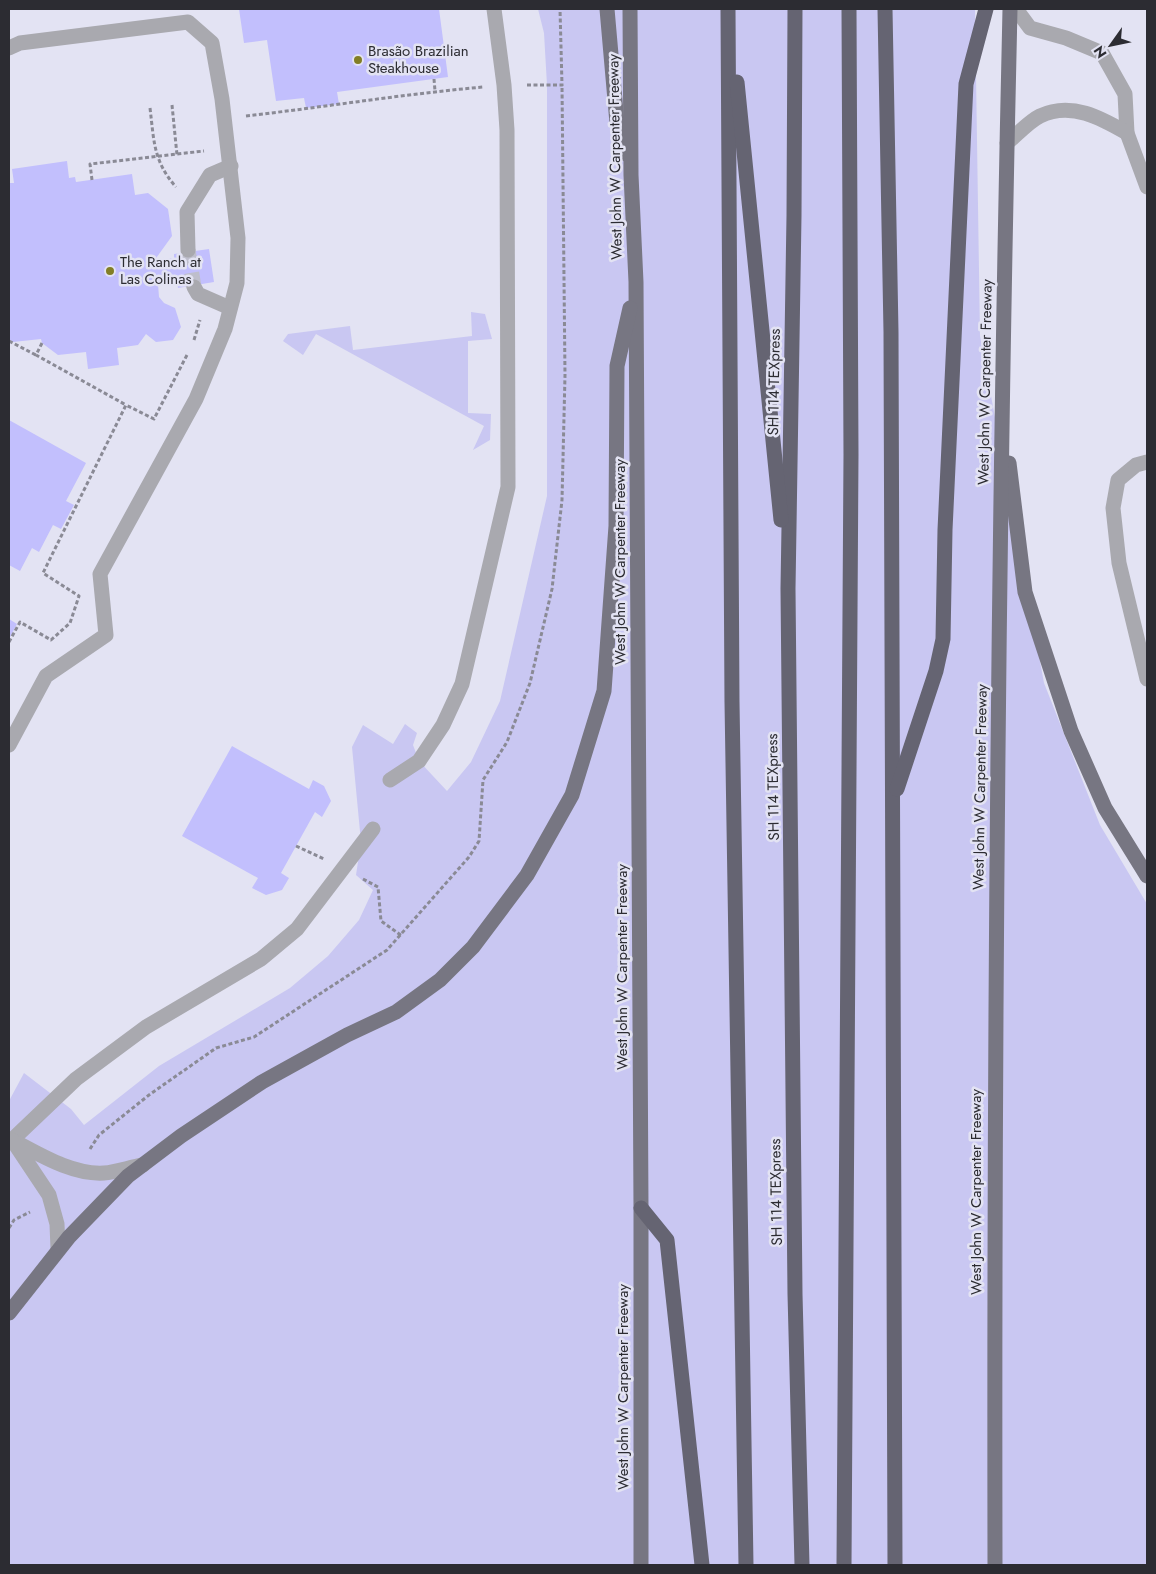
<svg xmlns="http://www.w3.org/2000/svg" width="1156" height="1574" font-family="Jost,sans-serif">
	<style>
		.green { fill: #c9c7f2 }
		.building { fill: #c2bffd }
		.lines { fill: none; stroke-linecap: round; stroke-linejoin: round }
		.minor-tunnel { stroke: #bebecc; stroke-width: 15; stroke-dasharray: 15 8; stroke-linecap: butt }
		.path { stroke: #8a8a95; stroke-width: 3; stroke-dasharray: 4 2.5; stroke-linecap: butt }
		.minor { stroke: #a9a9af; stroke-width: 15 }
		.major { stroke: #777682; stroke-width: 15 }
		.highway { stroke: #656472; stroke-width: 15 }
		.poi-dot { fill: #827e26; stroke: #e3e3f3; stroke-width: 2 }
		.labels { text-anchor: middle; stroke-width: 5; stroke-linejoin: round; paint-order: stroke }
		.poi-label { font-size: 15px; fill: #2c2c32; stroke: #e3e3f3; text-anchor: start }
		.street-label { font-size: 15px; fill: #2c2c32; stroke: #e3e3f3 }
	</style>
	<rect width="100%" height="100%" fill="#e3e3f3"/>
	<g class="green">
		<polygon points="538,9 975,9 980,336 1044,683 1100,825 1147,904 1147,1565 9,1565 9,1101 24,1073 71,1109 84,1125 159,1066 290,988 328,956 359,920 373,890 356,875 361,842 352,747 363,725 393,744 405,724 417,733 413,745 419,761 447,791 471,762 500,701 547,496 547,85 544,33"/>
		<polygon points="471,312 485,314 492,339 468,341 468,413 491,414 490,440 473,450 484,426 316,334 303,355 283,341 288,334 350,326 353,350 472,336"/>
	</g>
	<g class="building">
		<polygon points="239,9 439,9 448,77 337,92 339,104 306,108 304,98 276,101 267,40 244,43"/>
		<polygon points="67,161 69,178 75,177 76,182 132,174 135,195 148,193 168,209 172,236 154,261 174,258 174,254 209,249 214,282 178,288 177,282 158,284 159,297 164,303 175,308 181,327 173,340 156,342 146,334 138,345 117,348 119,365 88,369 86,352 58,355 42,343 41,339 13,342 9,339 9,183 14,183 12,169"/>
		<polygon points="9,420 86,463 66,501 74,505 61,529 53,525 39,552 32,548 20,571 9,565"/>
		<polygon points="9,619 17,624 9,639"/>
		<polygon points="232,746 309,789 313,780 324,786 331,801 322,817 315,812 281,873 289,878 282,890 266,895 252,888 258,878 182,836"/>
	</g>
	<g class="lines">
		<polyline class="minor-tunnel" points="188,250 194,287"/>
		<g class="path">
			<polyline points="434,79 435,91"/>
			<polyline points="527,85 562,85 560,9"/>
			<polyline points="172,105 177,155"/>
			<path d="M 150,108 C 154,140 153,161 176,187"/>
			<path d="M 246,116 C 325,107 404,94 483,87"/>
			<polyline points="92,180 90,164 204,151"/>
			<polyline points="194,340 200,320"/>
			<polyline points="9,341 36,355"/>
			<polyline points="42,343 36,355 126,405"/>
			<polyline points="9,642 20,622 51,640 70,623 79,596 43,573 126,405 154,419 188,353"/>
			<polyline points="296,846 324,859"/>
			<polyline points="363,879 378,887 381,921 402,936"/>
			<polyline points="90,1149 99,1135 149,1095 216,1048 254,1037 387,950 469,857 479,841 483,780 507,742 530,683 552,589 562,500 565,375 562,85"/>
			<polyline points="9,1228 14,1220 30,1212"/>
		</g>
		<g class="minor">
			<polyline points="1016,9 1030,28 1066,38 1102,53 1125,94 1127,133 1147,187"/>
			<polyline points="9,48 20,43 188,22 212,43 222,99 238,238 237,283 225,329 196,399 100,574 106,635 46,676 9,745"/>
			<path d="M 1007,143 C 1017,135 1028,122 1040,116 C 1071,101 1101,118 1127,133"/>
			<polyline points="188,250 187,212 210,175 231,166"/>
			<polyline points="194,287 198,294 230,308"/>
			<polyline points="1147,462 1136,465 1118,480 1113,508 1119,563 1147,679"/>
			<polyline points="390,780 419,761 443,725 462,684 508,487 507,130 504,85 494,9"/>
			<polyline points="12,1140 76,1079 146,1027 261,959 297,929 373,829"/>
			<path d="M 12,1140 C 39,1154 72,1175 104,1173 C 117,1172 130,1167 143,1165"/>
			<polyline points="13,1141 49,1195 57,1224 58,1249"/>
		</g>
		<g class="major">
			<polyline points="607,9 617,123 626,154"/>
			<polyline points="630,9 631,175 636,282 641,1208 641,1565"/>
			<polyline points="1009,463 1025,592 1071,731 1105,808 1147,876"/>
			<polyline points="9,1313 69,1237 128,1176 181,1136 262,1082 347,1035 396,1012 440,980 473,947 527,875 572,795 604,691 616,526 617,366 630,308"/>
			<path d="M 995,1565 C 994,1046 998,528 1010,9"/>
		</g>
		<g class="highway">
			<polyline points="728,9 732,702 746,1565"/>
			<polyline points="795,9 794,216 788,589 795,1294 802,1565"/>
			<polyline points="885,9 891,332 895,1565"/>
			<polyline points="737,82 781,520"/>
			<polyline points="897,789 936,671 943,639 945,530 966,84 986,9"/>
			<polyline points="641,1208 667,1240 702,1565"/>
			<polyline points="844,1565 851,454 849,9"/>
		</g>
	</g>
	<g class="poi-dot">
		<circle cx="358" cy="60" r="5"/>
		<circle cx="110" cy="271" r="5"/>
	</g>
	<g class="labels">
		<g class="poi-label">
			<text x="368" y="56">Brasão Brazilian<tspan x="368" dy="17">Steakhouse</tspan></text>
			<text x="120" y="267">The Ranch at<tspan x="120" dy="17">Las Colinas</tspan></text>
		</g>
		<g class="street-label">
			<text transform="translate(615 157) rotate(-91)" y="5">West John W Carpenter Freeway</text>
			<text transform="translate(774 382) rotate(-89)" y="5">SH 114 TEXpress</text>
			<text transform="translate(985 382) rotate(-89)" y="5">West John W Carpenter Freeway</text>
			<text transform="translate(620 562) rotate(-90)" y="5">West John W Carpenter Freeway</text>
			<text transform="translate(773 787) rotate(-91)" y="5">SH 114 TEXpress</text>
			<text transform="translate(980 787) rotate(-89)" y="5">West John W Carpenter Freeway</text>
			<text transform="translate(622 967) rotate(-90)" y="5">West John W Carpenter Freeway</text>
			<text transform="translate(776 1192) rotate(-91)" y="5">SH 114 TEXpress</text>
			<text transform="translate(976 1192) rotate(-90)" y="5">West John W Carpenter Freeway</text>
			<text transform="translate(623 1387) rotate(-90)" y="5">West John W Carpenter Freeway</text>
		</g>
	</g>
	<rect width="1156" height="1574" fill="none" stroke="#2c2c32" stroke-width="20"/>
	<g transform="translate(1111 45) rotate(237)" stroke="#e3e3f3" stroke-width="4" paint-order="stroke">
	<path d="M0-4L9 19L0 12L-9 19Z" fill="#2c2c32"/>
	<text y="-8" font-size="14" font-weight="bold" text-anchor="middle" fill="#2c2c32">N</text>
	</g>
</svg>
